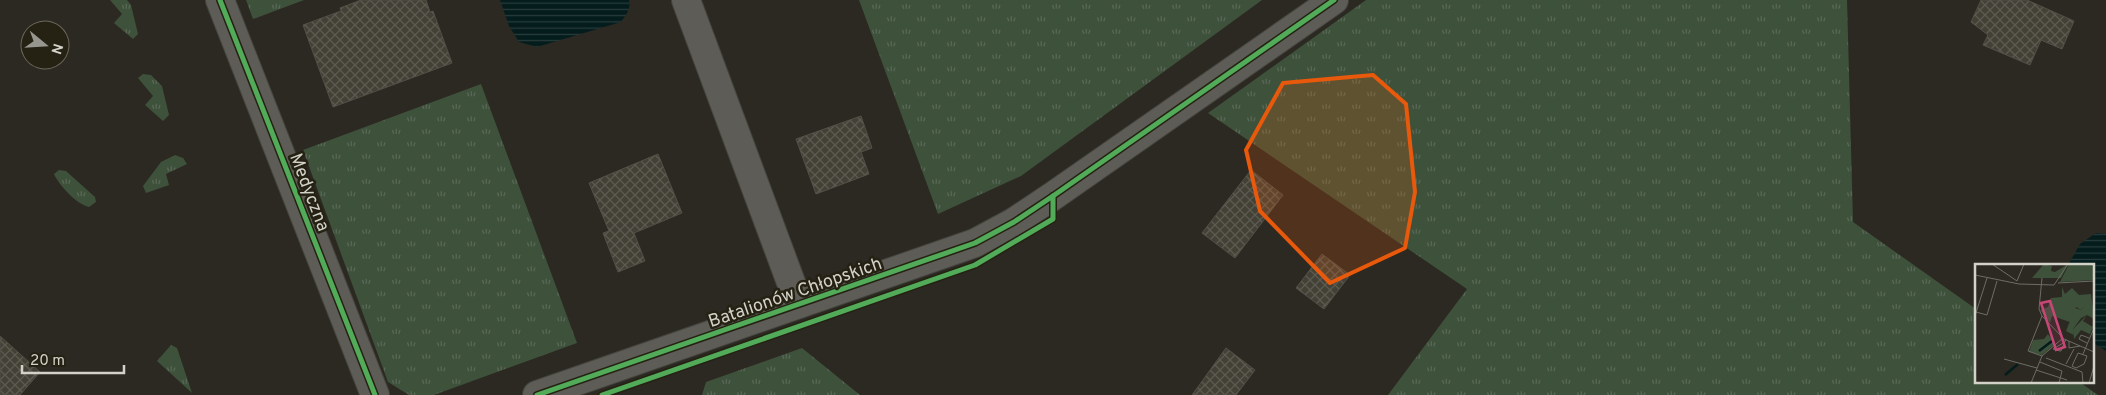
<svg xmlns="http://www.w3.org/2000/svg" width="2106" height="395" font-family="Overpass,sans-serif">
	<style>
		.grass { fill: url(#grass-tufts) }
		.water { fill: url(#water-rules) }
		.building { fill: url(#building-cross-hatch); stroke: #515049 }
		.lines { fill: none; stroke-linecap: round; stroke-linejoin: round }
		.minor-casing { stroke: #45443d; stroke-width: 30 }
		.minor { stroke: #5d5c56; stroke-width: 28 }
		.cycleway-casing { stroke: #252214; stroke-width: 8 }
		.cycleway { stroke: #51ab58; stroke-width: 5 }
		.marked { fill: #e8590c; fill-opacity: 0.2; stroke: #e8590c; stroke-width: 4; stroke-linejoin: round }
		.labels { text-anchor: middle; stroke-width: 5; stroke-linejoin: round; paint-order: stroke }
		.street-label { font-size: 18px; fill: #d3d2c9; stroke: #252214 }
		.inset-river { fill: none; stroke: #041c1c; stroke-width: 2.5 }
		.inset-road { fill: none; stroke: #6e6d65; stroke-width: 1 }
		.view { fill: #c64676; fill-opacity: 0.15; stroke: #c64676; stroke-width: 2.5 }
		.inset-edge { fill: none; stroke: #d3d2c9; stroke-width: 2.5 }
	</style>
	<defs>
		<pattern id="grass-tufts" width="24" height="20" patternUnits="userSpaceOnUse" patternTransform="scale(1.25)"><rect width="24" height="20" fill="#3e513b"/><path d="M3 7l-1-3M5 7V3M7 7l1-3M15 17l-1-3M17 17v-4M19 17l1-3" fill="none" stroke="#596956"/></pattern>
		<pattern id="water-rules" width="6" height="5" patternUnits="userSpaceOnUse" patternTransform="scale(1.25)"><rect width="6" height="5" fill="#041c1c"/><path d="M0 2.5h6" fill="none" stroke="#283c3c"/></pattern>
		<pattern id="building-cross-hatch" width="8" height="8" patternUnits="userSpaceOnUse" patternTransform="scale(1.25)"><rect width="8" height="8" fill="#434035"/><path d="M0 0l8 8M0 8l8-8" fill="none" stroke="#5d5b51"/></pattern>
	</defs>
	<rect width="100%" height="100%" fill="#2b2922"/>
	<g class="grass">
		<polygon points="110,0 127,0 131,5 138,34 133,39 114,23 122,14"/>
		<polygon points="246,0 304,0 253,19"/>
		<polygon points="859,0 1262,0 1021,176 938,214"/>
		<polygon points="1366,0 1847,0 1853,222 1976,309 1976,381 2078,381 2098,395 1388,395 1467,289 1208,113"/>
		<polygon points="143,74 151,75 162,86 169,115 163,121 145,105 153,96 138,78"/>
		<polygon points="481,84 577,343 434,395 409,395 388,382 303,150"/>
		<polygon points="175,155 183,158 187,164 166,174 169,185 146,193 143,186 161,162"/>
		<path d="M 59,170 L 66,171 L 95,197 L 96,202 L 89,207 C 76,204 59,185 54,174 Z"/>
		<polygon points="171,345 177,348 192,393 157,361"/>
		<polygon points="802,348 860,395 702,395 706,382"/>
	</g>
	<g class="water">
		<path d="M 500,0 L 629,0 C 631,9 626,15 621,22 L 537,47 L 519,42 L 509,26 Z"/>
		<polygon points="2096,233 2106,234 2106,351 2092,342 2092,265 2068,265 2080,244"/>
	</g>
	<g class="building">
		<polygon points="361,0 426,0 430,12 433,11 452,63 333,107 303,25 341,11 340,8"/>
		<polygon points="1981,0 2027,0 2074,21 2062,49 2041,40 2030,65 1983,45 1988,35 1971,22"/>
		<polygon points="861,116 872,148 861,152 869,174 816,194 796,139"/>
		<polygon points="658,154 682,213 634,233 645,261 618,272 603,233 609,231 589,183"/>
		<polygon points="1251,170 1283,195 1235,258 1202,233"/>
		<polygon points="1322,254 1350,275 1324,309 1296,288"/>
		<polygon points="0,336 40,372 20,395 0,395"/>
		<polygon points="1226,348 1255,370 1236,395 1192,395"/>
	</g>
	<g class="lines">
		<g class="minor-casing">
			<g id="minor">
				<polyline points="220,0 375,395"/>
				<polyline points="686,0 799,304"/>
				<polyline points="537,395 975,243 1014,222 1053,196 1334,0"/>
			</g>
		</g>
		<use href="#minor" class="minor"/>
		<g class="cycleway-casing">
			<g id="cycleway">
				<polyline points="220,0 375,395"/>
				<polyline points="537,395 975,243 1014,222 1053,196 1334,0"/>
				<polyline points="602,395 975,265 1053,219 1053,196"/>
			</g>
		</g>
		<use href="#cycleway" class="cycleway"/>
	</g>
	<path class="marked" d="M 1373,75 L 1406,104 L 1415,192 L 1405,248 L 1330,283 L 1260,211 L 1246,150 L 1283,83 Z"/>
	<g class="labels">
		<g class="street-label">
			<text transform="translate(310 192) rotate(69)" y="6">Medyczna</text>
			<text transform="translate(795 292) rotate(-19)" y="6">Batalionów Chłopskich</text>
		</g>
	</g>
	<g transform="translate(1975 264)">
		<rect width="119" height="119" fill="#2b2922"/>
		<path d="M 87,33 L 109,43 L 106,46 L 101,43 L 95,58 L 77,52 L 75,59 L 65,46 L 73,43 L 76,34 ZM 112,51 L 108,57 L 118,63 L 115,70 L 106,66 L 99,75 L 98,65 ZM 73,70 L 80,80 L 67,91 L 54,88 L 58,76 L 69,75 Z" fill="#3e513b"/>
		<path d="M 69,0 L 77,2 L 76,7 L 80,8 L 93,0 L 86,14 L 57,14 ZM 94,0 L 119,0 L 119,16 L 85,18 ZM 87,23 L 90,30 L 97,24 L 104,31 L 116,30 L 119,55 L 112,51 L 106,54 L 98,65 L 99,71 L 91,67 L 100,44 L 106,46 L 109,43 L 100,43 L 87,36 Z" fill="#3e513b"/>
		<path class="inset-river" d="M 64,87 L 77,77M 30,111 L 43,100"/>
		<path class="inset-road" d="M 17,0 L 42,17M 0,11 L 44,20 L 79,21 L 93,0M 67,14 L 64,45 L 67,52 L 89,75 L 119,88M 42,17 L 49,0M 83,19 L 119,17M 1,48 L 12,51 L 22,17M 0,52 L 12,14M 94,77 L 94,84 L 105,82M 90,78 L 78,85 L 85,87 L 86,87 L 91,75M 112,79 L 104,75 L 106,71 L 114,74M 103,89 L 112,92 L 109,100 L 101,104 L 97,102 ZM 108,90 L 119,64M 67,92 L 53,87 L 67,52M 71,94 L 107,108 L 108,119M 29,95 L 62,104M 65,98 L 87,107 L 84,119M 91,100 L 99,85M 61,106 L 92,116M 56,119 L 67,92 L 88,74M 114,119 L 119,102"/>
		<path class="view" d="M 75,37 L 90,83 L 81,86 L 66,39 Z"/>
		<rect width="119" height="119" class="inset-edge"/>
	</g>
	<g transform="translate(45 45) rotate(108)"><circle r="24" fill="#252214" stroke="#6b685c"/>
	<path d="M0-4L9 19L0 12L-9 19Z" fill="#98978f"/>
	<text y="-8" font-size="14" font-weight="bold" text-anchor="middle" fill="#d3d2c9">N</text>
	</g>
	<path d="M22 365v8h102v-8" fill="none" stroke="#d3d2c9" stroke-width="2.5"/>
	<text x="30" y="365" font-size="15" fill="#d3d2c9" stroke="#252214" stroke-width="4" paint-order="stroke">20 m</text>
</svg>
